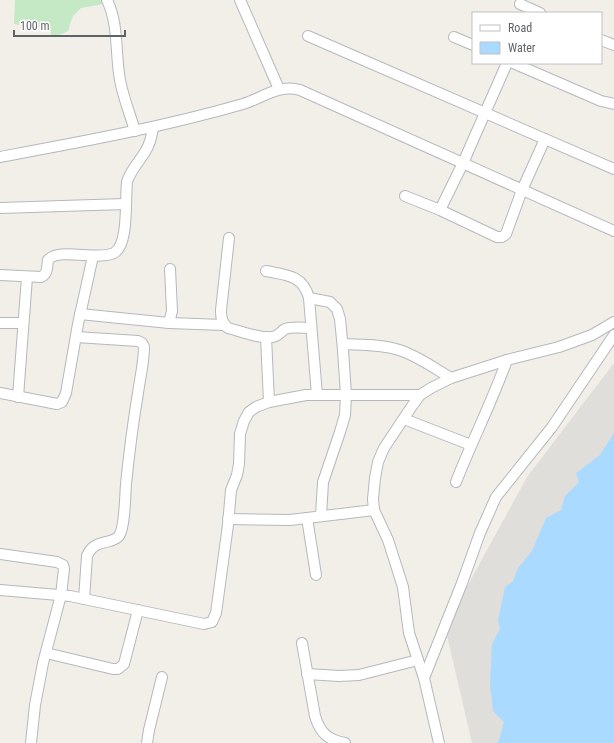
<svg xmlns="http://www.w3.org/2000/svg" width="614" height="743" font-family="'Roboto Condensed',sans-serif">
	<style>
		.industrial { fill: #e0deda }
		.green { fill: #c5e8c5 }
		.water { fill: #aadaff }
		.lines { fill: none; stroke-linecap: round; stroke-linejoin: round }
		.minor-casing { stroke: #b5b8bc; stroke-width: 12 }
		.minor { stroke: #fff; stroke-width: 10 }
	</style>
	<rect width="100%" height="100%" fill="#f1efe8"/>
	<polygon class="industrial" points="614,363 614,743 472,743 445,627 527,477"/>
	<path class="green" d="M 15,0 L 108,0 L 109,3 L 81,8 L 73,16 C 72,20 69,24 69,30 C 63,34 58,36 51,36 L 50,27 L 48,26 L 33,28 L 14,24 Z"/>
	<polygon class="water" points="614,433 614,743 498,743 504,722 493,711 490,684 492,644 500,629 498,620 505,587 513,581 518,568 532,551 546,518 561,510 565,496 579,482 576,473 600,455"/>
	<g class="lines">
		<g class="minor-casing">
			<g id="minor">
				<path d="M 107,0 C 119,25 115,53 120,80 C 123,97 130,114 135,131"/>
				<polyline points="240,0 279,89"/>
				<polyline points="520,4 540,13"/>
				<polyline points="308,36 614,169"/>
				<polyline points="454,37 473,45"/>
				<polyline points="601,40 614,45"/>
				<polyline points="513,63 601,101 614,104"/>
				<path d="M 0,157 C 81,142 163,127 243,104 C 262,98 279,84 300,90 L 614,231"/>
				<polyline points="405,196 440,210 497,237 502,237 506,234 522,190 545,139"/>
				<polyline points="0,208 125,204"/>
				<polyline points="440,210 463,163 507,63"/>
				<path d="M 229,238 L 221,310 C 221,318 222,323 228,328 C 240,331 260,339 272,337 C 278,337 280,332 285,329 C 293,326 303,328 311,328"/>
				<path d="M 266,271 C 286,275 303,275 309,298 L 317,395"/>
				<path d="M 0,275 L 41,277 C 48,274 47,267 48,260 C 58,247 98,261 114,253 C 129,245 125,199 127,182 C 130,171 139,162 145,152 C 150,144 152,136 153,127"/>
				<polyline points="309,298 330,302 337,309 340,319 343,350 346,395 345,415 340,432 323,482 321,516"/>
				<polyline points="80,314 169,323 224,325"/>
				<polyline points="0,323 23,323"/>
				<polyline points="169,323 172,311 170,269"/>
				<path d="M 76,337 L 138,341 L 142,343 L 144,347 C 144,362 140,378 138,393 C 133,423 129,454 126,484 C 125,496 125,527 119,536 C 112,545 94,538 87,556 L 84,599"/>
				<polyline points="266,337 269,402"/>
				<path d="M 343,344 C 361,345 381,344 399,350 C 418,356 434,368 451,378"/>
				<polyline points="0,393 57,404 62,402 66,393 78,324 93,256"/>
				<polyline points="18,397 27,277"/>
				<polyline points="404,419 471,445"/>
				<path d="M 456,482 C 472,441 492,402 507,360"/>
				<polyline points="307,518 316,575"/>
				<polyline points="228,519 290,520 374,510"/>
				<polyline points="0,554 57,562 63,565 64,569 61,595 43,663 35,705 31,743"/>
				<polyline points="0,590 70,596 204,624 212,622 216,613 228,525 231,490 237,475 239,464 240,434 244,421 249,412 256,407 269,402 306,395 420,395"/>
				<path d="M 302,643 L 315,716 C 320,733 328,740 345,743"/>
				<polyline points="46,653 113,669 118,669 124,664 138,610"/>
				<polyline points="307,674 339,676 359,675 418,660"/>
				<polyline points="424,678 462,583 480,533 496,497 552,427 614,335"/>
				<polyline points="147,743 149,730 162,677"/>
				<polyline points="439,743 424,678 409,633 403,587 388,540 374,510 373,499 375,478 378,462 384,448 412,406 420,395 431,388 451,378 507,360 559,347 592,335 614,322"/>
			</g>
		</g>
		<use href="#minor" class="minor"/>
	</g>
	<rect x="472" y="12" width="130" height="52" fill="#ffffff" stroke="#bfc1c3"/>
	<rect x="480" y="25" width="20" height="6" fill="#ffffff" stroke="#bfc1c3"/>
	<text x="508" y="32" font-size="12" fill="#5f6368">Road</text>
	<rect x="480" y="42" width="20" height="12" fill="#aadaff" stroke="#bfc1c3"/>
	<text x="508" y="52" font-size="12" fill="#5f6368">Water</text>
	<path d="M14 30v6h111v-6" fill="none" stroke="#5f6368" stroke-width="2"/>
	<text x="20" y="30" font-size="12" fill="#5f6368" stroke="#ffffff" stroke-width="3" paint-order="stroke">100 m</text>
</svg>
